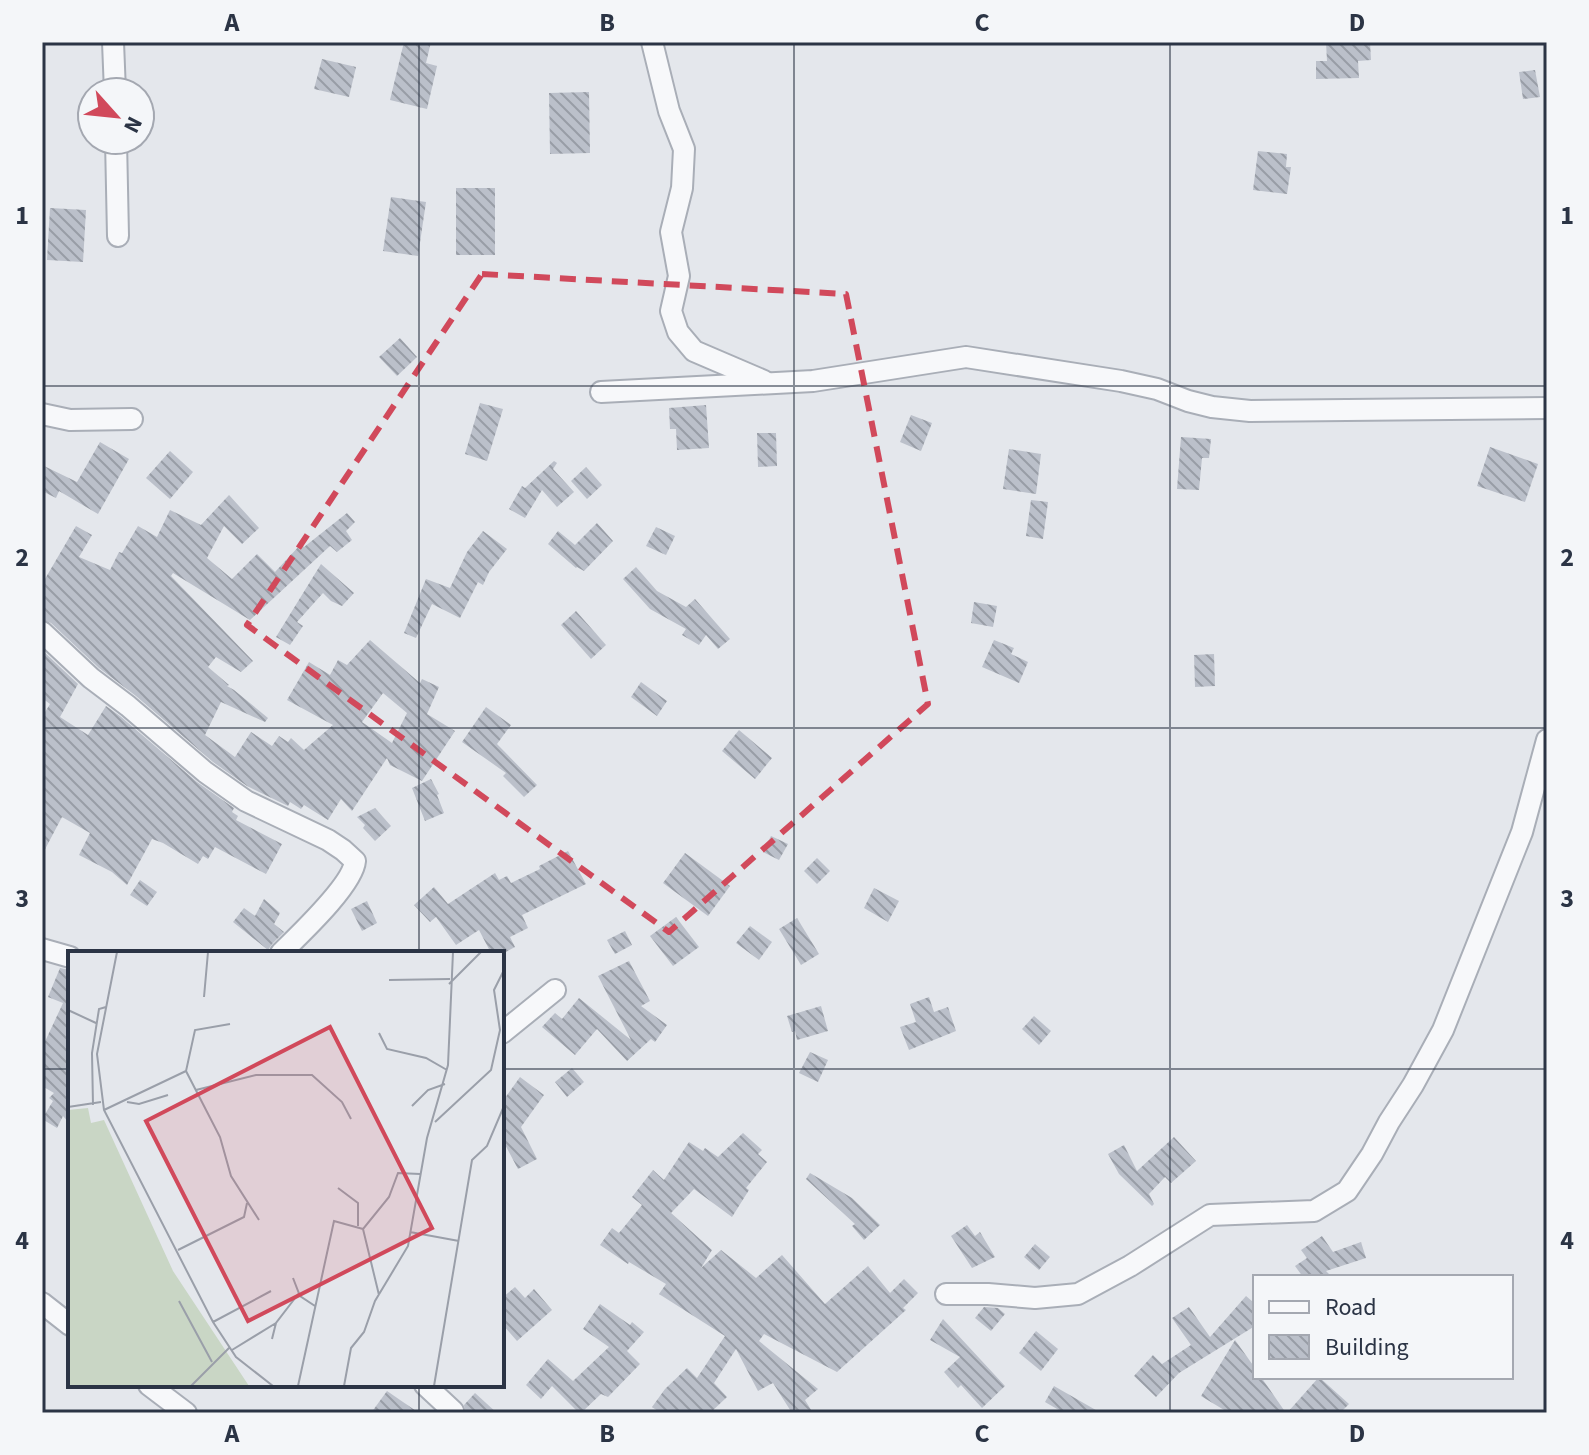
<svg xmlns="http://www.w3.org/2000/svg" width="1589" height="1455" font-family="'Source Sans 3',sans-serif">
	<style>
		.building { fill: url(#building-back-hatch); fill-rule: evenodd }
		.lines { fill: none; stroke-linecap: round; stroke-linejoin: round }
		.minor-casing { stroke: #a9aeb7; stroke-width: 24 }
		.minor { stroke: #f7f8fa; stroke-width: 20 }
		.marked { fill: none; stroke: #d1495b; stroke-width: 6; stroke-dasharray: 16 10; stroke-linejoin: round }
		.grid { fill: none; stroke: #2b3445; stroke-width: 2; stroke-opacity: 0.55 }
		.inset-road { fill: none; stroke: #9a9fa9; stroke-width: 2 }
		.view { fill: #d1495b; fill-opacity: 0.15; stroke: #d1495b; stroke-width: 4 }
		.inset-edge { fill: none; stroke: #2b3445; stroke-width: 4 }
		.neatline { fill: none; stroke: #2b3445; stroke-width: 3 }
		.grid-label { font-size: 26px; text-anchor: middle; font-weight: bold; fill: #2b3445 }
	</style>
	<defs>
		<pattern id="building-back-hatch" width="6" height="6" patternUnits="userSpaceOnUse" patternTransform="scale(2)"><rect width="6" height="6" fill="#bbc0ca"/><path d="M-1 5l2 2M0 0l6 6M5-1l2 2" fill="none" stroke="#989da6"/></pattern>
	</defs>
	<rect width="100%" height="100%" fill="#e4e7ec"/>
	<g class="building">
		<polygon points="404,42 431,42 426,63 437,66 427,109 390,100"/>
		<polygon points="1326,42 1370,42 1371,60 1358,61 1359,78 1316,79 1316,61 1327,61"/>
		<polygon points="322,59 356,67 349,97 314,89"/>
		<polygon points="1535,70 1540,97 1523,99 1519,72"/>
		<polygon points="589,92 590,153 550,154 549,93"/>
		<polygon points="1258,151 1287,154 1286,167 1291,167 1287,194 1253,190"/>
		<rect x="456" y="188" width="39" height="67"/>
		<polygon points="391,197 426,202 418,256 383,251"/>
		<polygon points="50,208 86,210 83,262 47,260"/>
		<polygon points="400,338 417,357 397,376 379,357"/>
		<polygon points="480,403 503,409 487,461 465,454"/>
		<polygon points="706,405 709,448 677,450 676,429 670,429 669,408"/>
		<polygon points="911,415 932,423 921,451 900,442"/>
		<polygon points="757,433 776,433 777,466 758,467"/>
		<polygon points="1181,437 1211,439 1209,458 1202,458 1199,490 1177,489"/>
		<polygon points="100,442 129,459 98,514 59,491 56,498 42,491 42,465 77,482"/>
		<polygon points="1490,447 1538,464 1525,502 1477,486"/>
		<polygon points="1009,449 1041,454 1036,494 1003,489"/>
		<polygon points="170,451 193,472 170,499 146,478"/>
		<polygon points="554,461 557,463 553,469 574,492 557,507 542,490 525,518 509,509 522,486 525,488"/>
		<polygon points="586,467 602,485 587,499 571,481"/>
		<path d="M 229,495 L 259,528 L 242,544 L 224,526 L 207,558 L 232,579 L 257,554 L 275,572 L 301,544 L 304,547 L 347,513 L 355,522 L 346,531 L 352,540 L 337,552 L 330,546 L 250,620 L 173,573 L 171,576 L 253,661 L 241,672 L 216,657 L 208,667 L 229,685 L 227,686 L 234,690 L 268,718 L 265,722 L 221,702 L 205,735 L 235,757 L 251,732 L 272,746 L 279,736 L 288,742 L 291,738 L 304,750 L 333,725 L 287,700 L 309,662 L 330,675 L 338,660 L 347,665 L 370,640 L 420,683 L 422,679 L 439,687 L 427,714 L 455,731 L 422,781 L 390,765 L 387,758 L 352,811 L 341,799 L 328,820 L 304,805 L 301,809 L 290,802 L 288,806 L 247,786 L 213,762 L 136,696 L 99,668 L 51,623 L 42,619 L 42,584 L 76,526 L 92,535 L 79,557 L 110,570 L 119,552 L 122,553 L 138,526 L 157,537 L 170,510 L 201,525 ZM 383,693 L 407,713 L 392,743 L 362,722 Z"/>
		<polygon points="1031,500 1048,502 1043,539 1026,536"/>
		<polygon points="597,523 613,541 584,571 577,567 576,568 548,544 558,531 575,545"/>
		<polygon points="656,527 675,536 666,555 646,546"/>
		<polygon points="483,531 507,549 489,572 483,585 478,582 460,618 432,604 416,638 404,633 426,579 450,588 467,552"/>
		<polygon points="321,564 354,593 342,606 331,601 323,593 297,622 303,626 290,645 276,637"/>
		<polygon points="636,567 657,591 686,607 695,599 730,639 718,649 706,635 699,645 682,635 686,629 650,609 623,579"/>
		<polygon points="974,602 997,606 993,627 971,623"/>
		<polygon points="576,611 606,645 591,659 561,625"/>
		<polygon points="994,640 1014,648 1011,654 1028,662 1019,683 982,667"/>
		<polygon points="42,650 78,684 60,717 88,735 106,706 120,716 197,782 234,808 232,812 238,816 236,820 282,844 266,874 215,847 208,859 203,856 198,864 163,843 152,839 127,885 112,872 79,855 90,833 62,817 42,855 42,717 50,704 42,698"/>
		<polygon points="1214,654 1215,686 1195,687 1194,655"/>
		<polygon points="641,682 667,701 657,716 631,697"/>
		<polygon points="486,707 511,725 497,744 537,785 524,797 503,776 506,773 462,742"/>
		<polygon points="739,730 772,758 755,779 722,751"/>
		<polygon points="431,779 439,794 437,795 444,813 425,821 412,788"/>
		<polygon points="375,808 391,826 375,841 363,828 365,825 357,817"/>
		<polygon points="771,836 788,844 779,860 763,852"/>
		<polygon points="568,851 586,884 522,915 528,928 510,937 515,947 504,953 491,953 479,930 456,945 436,917 430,922 414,905 434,887 448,904 495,873 499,880 507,876 511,883 540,869 539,866"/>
		<polygon points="685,853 730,886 708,916 663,883"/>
		<polygon points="817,858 830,871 817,884 804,871"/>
		<polygon points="140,880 157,892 147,906 130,895"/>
		<polygon points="874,888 899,901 888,922 864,908"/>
		<polygon points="264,899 280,913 274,924 284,932 272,944 268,950 233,922 244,908 255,916"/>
		<polygon points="367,901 377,923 362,931 351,909"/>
		<polygon points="676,917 699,947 673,966 650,936"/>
		<polygon points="797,918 819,954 801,965 779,929"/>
		<polygon points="750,926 772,942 759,960 736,943"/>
		<polygon points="625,931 632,945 615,954 607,940"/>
		<polygon points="629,961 650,1001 641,1006 667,1025 655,1042 651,1039 627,1061 597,1029 575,1055 542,1027 555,1013 562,1019 579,998 631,1040 598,976"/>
		<polygon points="60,968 70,970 70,1124 63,1116 57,1128 42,1119 53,1101 49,1098 54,1093 42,1086 42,1048 63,1003 48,997"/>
		<polygon points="929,997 934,1012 948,1007 956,1031 909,1050 900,1027 916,1022 910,1004"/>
		<polygon points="821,1006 828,1031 797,1040 795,1031 792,1032 787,1016"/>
		<polygon points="1034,1016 1051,1031 1039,1045 1022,1029"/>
		<polygon points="810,1052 828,1060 818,1082 799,1073"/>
		<polygon points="572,1068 584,1082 567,1097 555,1082"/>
		<polygon points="520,1077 544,1095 521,1127 537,1159 518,1169 502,1139 502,1102"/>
		<polygon points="743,1133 762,1150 758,1154 767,1162 746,1188 749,1190 732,1217 694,1189 671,1213 712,1250 701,1268 721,1250 756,1278 782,1255 825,1304 868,1266 890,1293 904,1279 918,1293 903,1308 906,1310 837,1372 764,1334 759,1341 818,1389 805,1400 813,1413 792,1413 773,1383 758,1391 736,1349 714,1383 727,1397 710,1413 661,1413 652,1407 665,1389 687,1368 697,1378 725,1336 659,1294 666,1284 629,1262 628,1264 600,1245 612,1228 619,1233 642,1205 632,1197 653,1170 664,1180 689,1142 703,1151 705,1148 718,1157"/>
		<polygon points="1174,1137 1196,1161 1171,1183 1165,1177 1149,1194 1154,1204 1152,1206 1119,1174 1108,1154 1124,1145 1137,1171"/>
		<polygon points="810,1173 852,1198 880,1225 864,1240 852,1226 855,1224 806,1179"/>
		<polygon points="967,1225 975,1236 980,1232 995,1257 972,1268 951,1236"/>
		<polygon points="1322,1236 1333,1252 1361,1242 1366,1258 1326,1271 1332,1277 1303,1277 1295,1266 1307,1258 1301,1250"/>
		<polygon points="1035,1244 1050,1257 1039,1270 1024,1257"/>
		<polygon points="515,1287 525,1298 534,1289 552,1310 517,1341 502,1324 502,1298"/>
		<polygon points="1246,1296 1255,1304 1255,1326 1179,1373 1156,1397 1134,1376 1153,1355 1162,1364 1191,1345 1172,1318 1189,1307 1210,1337"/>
		<polygon points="600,1304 630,1325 632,1322 644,1332 627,1351 640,1364 608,1397 601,1394 581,1413 579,1413 552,1386 541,1399 526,1385 548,1359 573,1381 609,1347 583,1329"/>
		<polygon points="984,1307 998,1308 1005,1314 991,1331 975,1318"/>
		<polygon points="943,1319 1005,1386 982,1408 961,1385 958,1388 944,1372 960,1357 930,1340"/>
		<polygon points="1036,1331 1058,1349 1041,1371 1019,1353"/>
		<polygon points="1235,1340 1255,1368 1255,1377 1261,1377 1286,1413 1229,1413 1201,1396"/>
		<polygon points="1319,1377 1349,1404 1340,1413 1287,1413"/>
		<polygon points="1054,1386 1101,1413 1064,1413 1045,1402"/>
		<polygon points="387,1391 419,1413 371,1413"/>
		<polygon points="475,1393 497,1413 465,1413 464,1405"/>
	</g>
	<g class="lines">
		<g class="minor-casing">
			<g id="minor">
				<polyline points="113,42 115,92"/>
				<polyline points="652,42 669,111 684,149 682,188 671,232 679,276 671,311 678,332 694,351 764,381"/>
				<polyline points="116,140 118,236"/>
				<polyline points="601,392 813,381 966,357 1121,381 1157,389 1188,401 1212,407 1250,411 1547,408"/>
				<polyline points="42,414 70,420 132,419"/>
				<path d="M 42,632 L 91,678 L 128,706 L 205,772 L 246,801 L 328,840 L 343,850 L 355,861 C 353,885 299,935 281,953"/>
				<polyline points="42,949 70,957"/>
				<polyline points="502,1033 555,990"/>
				<polyline points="946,1294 988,1294 1035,1298 1078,1294 1130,1266 1210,1215 1314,1211 1347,1191 1372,1154 1389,1122 1413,1085 1443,1030 1522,832 1547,740"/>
				<polyline points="42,1303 70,1325"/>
				<polyline points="149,1385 186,1413"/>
				<polyline points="425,1385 453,1411 452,1413"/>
			</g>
		</g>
		<use href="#minor" class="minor"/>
	</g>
	<path class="marked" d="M 482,274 L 846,294 L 928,704 L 669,932 L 247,625 Z"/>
	<path class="grid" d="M 419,42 L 419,953M 794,42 L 794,1413M 1170,42 L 1170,1413M 42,386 L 1547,386M 42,728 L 1547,728M 42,1069 L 70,1069M 502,1069 L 1547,1069M 419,1385 L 419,1413"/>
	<g transform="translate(68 951)">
		<rect width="436" height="436" fill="#e4e7ec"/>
		<path d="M 20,157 L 23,172 L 36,169 L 105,320 L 181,435 L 0,435 L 0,159 Z" fill="#c9d6c5"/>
		<path class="inset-road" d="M 49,1 L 29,103 L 36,159 L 145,371 L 168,406 L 205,435M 321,29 L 382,28M 381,33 L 413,1M 136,46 L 140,1M 0,59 L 28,72M 162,73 L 127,79 L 118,120 L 152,186 L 163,225 L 191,269M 311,82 L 319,98 L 358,107 L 379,119M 128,139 L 188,124 L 244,124 L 274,151 L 283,168M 59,151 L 71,153 L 100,144M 25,154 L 24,102 L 31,58 L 38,56M 344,155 L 360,139 L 377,133M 0,156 L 33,151M 36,159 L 118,120M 367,171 L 423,119 L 432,79 L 426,39 L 436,19M 270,237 L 290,252 L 290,275M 342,281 L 391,290M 110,299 L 176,266 L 179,252M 225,327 L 232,345 L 247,355M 311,344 L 295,278 L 321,246 L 330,222 L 352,223M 111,350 L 144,411M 145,371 L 203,340M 204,388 L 208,372 L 231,342M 164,399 L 208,372M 123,435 L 161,397M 230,435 L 266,270 L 295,278M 276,435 L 283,397 L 296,381 L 307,350 L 340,295 L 359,187 L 380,114 L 385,1M 366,435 L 404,209 L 419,195 L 436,155"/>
		<path class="view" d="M 262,76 L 364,277 L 180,370 L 78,170 Z"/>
		<rect width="436" height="436" class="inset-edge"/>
	</g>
	<rect width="1589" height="1455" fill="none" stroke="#f4f6f9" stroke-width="88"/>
	<rect x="1253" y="1275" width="260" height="104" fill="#f4f6f9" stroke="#a4a8b1" stroke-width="2"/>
	<rect x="1269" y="1301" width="40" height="12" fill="#f7f8fa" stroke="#a4a8b1" stroke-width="2"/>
	<text x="1325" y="1315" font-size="24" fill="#2b3445">Road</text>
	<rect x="1269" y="1335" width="40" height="24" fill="url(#building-back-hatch)" stroke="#a4a8b1" stroke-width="2"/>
	<text x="1325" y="1355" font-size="24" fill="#2b3445">Building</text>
	<g transform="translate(116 116) rotate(117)"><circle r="38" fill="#f4f6f9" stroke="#a4a8b1" stroke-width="2"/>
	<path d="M0-6L14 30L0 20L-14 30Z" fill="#d1495b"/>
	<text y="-12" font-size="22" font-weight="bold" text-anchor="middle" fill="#2b3445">N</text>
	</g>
	<rect x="44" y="44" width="1501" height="1367" class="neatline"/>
	<g class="grid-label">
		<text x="232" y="31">A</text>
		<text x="607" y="31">B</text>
		<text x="982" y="31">C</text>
		<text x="1357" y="31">D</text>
		<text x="22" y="224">1</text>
		<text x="1567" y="224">1</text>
		<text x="22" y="566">2</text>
		<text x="1567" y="566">2</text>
		<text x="22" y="907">3</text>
		<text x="1567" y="907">3</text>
		<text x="22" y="1249">4</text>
		<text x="1567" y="1249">4</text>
		<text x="232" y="1442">A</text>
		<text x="607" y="1442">B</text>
		<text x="982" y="1442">C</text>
		<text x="1357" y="1442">D</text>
	</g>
</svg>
